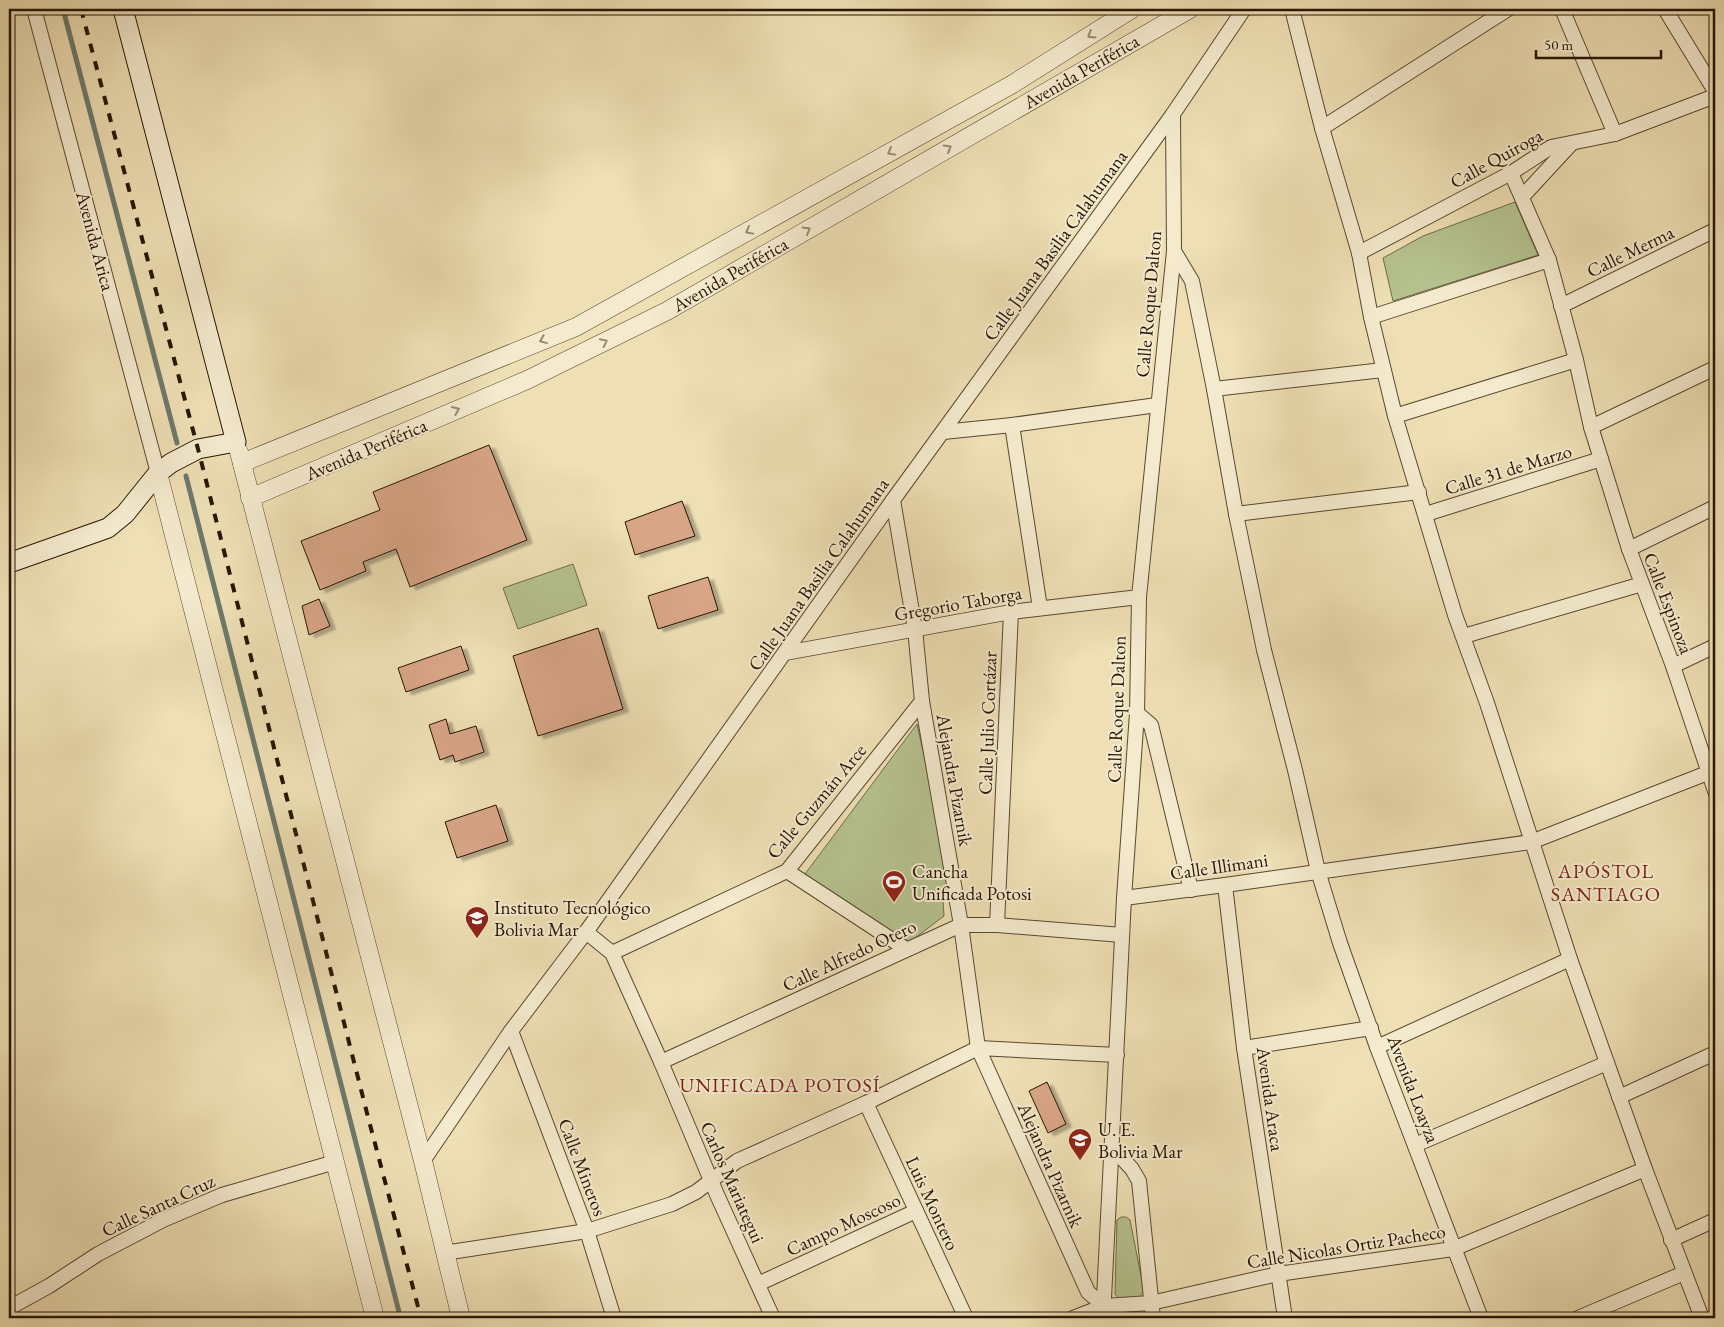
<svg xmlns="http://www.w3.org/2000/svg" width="1724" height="1327" font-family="'EB Garamond',serif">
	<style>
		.green { fill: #b5c28f; stroke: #6e6c48 }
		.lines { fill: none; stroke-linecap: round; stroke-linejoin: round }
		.stream { stroke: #6d796d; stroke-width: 5 }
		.building { fill: #d8a587; stroke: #271502; filter: url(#shadow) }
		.minor-casing { stroke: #59482e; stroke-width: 16 }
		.tertiary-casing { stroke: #59482e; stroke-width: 19 }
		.secondary-casing { stroke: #271502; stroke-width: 21 }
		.minor { stroke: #f4eace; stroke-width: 14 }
		.tertiary { stroke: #f4eace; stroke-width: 18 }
		.secondary { stroke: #f4eace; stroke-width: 19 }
		.rail { stroke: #271502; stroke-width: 4; stroke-dasharray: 9 9; stroke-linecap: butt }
		.oneway { stroke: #988a72 }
		.labels { text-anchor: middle; stroke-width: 4; stroke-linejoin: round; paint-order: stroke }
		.street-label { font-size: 19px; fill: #271502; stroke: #f4eace }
		.poi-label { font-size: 19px; fill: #271502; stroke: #f4eace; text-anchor: start }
		.neighbourhood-label { font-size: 20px; letter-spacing: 1px; fill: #7a1f14; stroke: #f4eace }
	</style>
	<defs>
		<filter id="shadow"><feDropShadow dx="5.5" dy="3" stdDeviation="1" flood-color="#0004"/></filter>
	</defs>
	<rect width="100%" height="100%" fill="#eedfb4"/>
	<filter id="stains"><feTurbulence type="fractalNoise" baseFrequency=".004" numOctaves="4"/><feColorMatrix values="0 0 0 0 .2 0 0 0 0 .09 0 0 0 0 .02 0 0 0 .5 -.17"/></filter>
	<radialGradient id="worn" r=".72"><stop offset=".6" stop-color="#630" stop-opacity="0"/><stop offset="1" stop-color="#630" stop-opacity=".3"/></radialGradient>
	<g class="green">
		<polygon points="1515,202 1538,255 1393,301 1383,258 1423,236"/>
		<polygon points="573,564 587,605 518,629 503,588"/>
		<polygon points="917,724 952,880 943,901 944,916 906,945 805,874"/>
		<polygon points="1121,1217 1126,1217 1130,1220 1144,1291 1139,1297 1119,1299 1115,1294 1117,1220"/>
	</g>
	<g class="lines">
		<g class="stream">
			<polyline points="63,9 177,443"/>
			<polyline points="186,476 399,1312"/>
		</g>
	</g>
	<g class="building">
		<polygon points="489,445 527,540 410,587 396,549 363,562 366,571 320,590 301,541 380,510 373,492"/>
		<polygon points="682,501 695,536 635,555 625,522"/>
		<polygon points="708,577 718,610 658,629 648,596"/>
		<polygon points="319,599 330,626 309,635 302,606"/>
		<polygon points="598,628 623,709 538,736 513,656"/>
		<polygon points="461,646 469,670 406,692 398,668"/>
		<polygon points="446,719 450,734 476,726 484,752 455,762 453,755 440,760 429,725"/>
		<polygon points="496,805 508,841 457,858 445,822"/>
		<polygon points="1047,1082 1066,1124 1048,1133 1029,1091"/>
	</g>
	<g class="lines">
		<g class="minor-casing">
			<g id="minor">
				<polyline points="34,9 158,473"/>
				<polyline points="1292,9 1322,128 1359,253 1371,317 1395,416 1455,615 1487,703 1570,959 1645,1169 1702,1318"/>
				<polyline points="1562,9 1615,134"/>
				<polyline points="1665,9 1715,91"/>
				<polyline points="1322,128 1508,9"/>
				<polyline points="1511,173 1549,260 1576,360 1591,427 1601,459 1629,549 1673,666 1715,791"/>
				<polyline points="1522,197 1571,144"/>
				<polyline points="1174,251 1192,281 1214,389 1236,514 1264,650 1295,770 1318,871 1340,943 1377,1047 1481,1318"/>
				<polyline points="1359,253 1511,173 1551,147 1615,134 1715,96"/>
				<polyline points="1561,306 1715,230"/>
				<polyline points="1371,317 1549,260"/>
				<polyline points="1214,389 1383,370"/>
				<polyline points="1395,416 1576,360"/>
				<polyline points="1012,425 1040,608"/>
				<polyline points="1591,427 1715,368"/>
				<polyline points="943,432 1012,425 1157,405"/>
				<polyline points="893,500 915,629 922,701 961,925 978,1048 1088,1292 1104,1306"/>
				<polyline points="1236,514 1419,492"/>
				<polyline points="1426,514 1601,459"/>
				<polyline points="1629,549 1715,507"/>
				<polyline points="1464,636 1642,584"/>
				<polyline points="785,653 1011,612 1139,597"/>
				<polyline points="1673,666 1715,646"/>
				<polyline points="1137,713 1151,725 1191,890"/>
				<polyline points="787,871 906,949"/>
				<polyline points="1225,885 1244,1048 1285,1318"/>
				<polyline points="1124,898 1225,885 1531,842 1710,772"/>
				<polyline points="997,925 1011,612"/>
				<polyline points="586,932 612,953 661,1062 718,1197 773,1318"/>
				<polyline points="612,953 787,871 922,701"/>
				<polyline points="511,1031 587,1231 614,1318"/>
				<polyline points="1377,1047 1570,959"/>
				<polyline points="1244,1048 1371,1028"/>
				<polyline points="661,1062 961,925 997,925 1122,935"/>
				<polyline points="1619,1097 1715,1053"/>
				<polyline points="866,1103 966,1318"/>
				<polyline points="1415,1145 1607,1063"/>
				<polyline points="1112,1147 1132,1169 1139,1181 1153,1318"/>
				<polyline points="423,1161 511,1031 586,932 893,500 1173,114 1244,9"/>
				<polyline points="1671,1240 1715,1220"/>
				<polyline points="444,1253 587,1231 672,1204 696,1192 737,1161 866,1103 978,1048 1117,1055"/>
				<polyline points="758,1284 916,1211"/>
				<polyline points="9,1308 49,1286 98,1254 163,1220 222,1195 335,1162"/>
				<polyline points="1073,1318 1104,1306 1151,1303 1278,1274 1453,1249 1645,1169"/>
				<polyline points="1103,1318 1124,898 1137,713 1139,597 1174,251 1173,114"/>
				<polyline points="1578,1318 1684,1273"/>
			</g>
		</g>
		<g class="tertiary-casing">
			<g id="tertiary">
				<polyline points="239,452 423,1161 461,1318"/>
				<polyline points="242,463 576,327 1011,85 1132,9"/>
				<polyline points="158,473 375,1318"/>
				<polyline points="250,498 527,380 667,311 1190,9"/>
			</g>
		</g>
		<g class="secondary-casing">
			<polyline id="secondary" points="9,563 108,528 125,514 158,473 171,463 198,449 236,442 123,9"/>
		</g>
		<use href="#minor" class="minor"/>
		<use href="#tertiary" class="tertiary"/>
		<use href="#secondary" class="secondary"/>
		<polyline class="rail" points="81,9 198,449 368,1117 421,1318"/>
	</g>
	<defs><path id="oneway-chevron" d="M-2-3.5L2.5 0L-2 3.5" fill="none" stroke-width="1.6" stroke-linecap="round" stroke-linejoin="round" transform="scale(1.25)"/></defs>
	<g class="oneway">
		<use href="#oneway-chevron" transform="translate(1091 35) rotate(148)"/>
		<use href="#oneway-chevron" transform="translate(948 148) rotate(-30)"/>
		<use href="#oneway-chevron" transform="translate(891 152) rotate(151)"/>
		<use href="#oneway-chevron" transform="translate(807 230) rotate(-30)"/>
		<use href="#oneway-chevron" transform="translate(749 231) rotate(151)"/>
		<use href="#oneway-chevron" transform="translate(543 340) rotate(158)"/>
		<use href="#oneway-chevron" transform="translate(604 342) rotate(-26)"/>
		<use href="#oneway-chevron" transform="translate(456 410) rotate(-23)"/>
	</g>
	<defs>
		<g id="stadium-pin" transform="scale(1.25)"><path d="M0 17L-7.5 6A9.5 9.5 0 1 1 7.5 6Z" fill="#8f2418" stroke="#f4eace"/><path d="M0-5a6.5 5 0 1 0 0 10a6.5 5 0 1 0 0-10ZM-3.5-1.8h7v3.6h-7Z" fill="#fff"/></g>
		<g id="university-pin" transform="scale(1.25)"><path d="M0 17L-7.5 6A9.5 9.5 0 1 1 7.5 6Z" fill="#8f2418" stroke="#f4eace"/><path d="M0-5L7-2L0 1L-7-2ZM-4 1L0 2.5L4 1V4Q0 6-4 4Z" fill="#fff"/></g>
		<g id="school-pin" transform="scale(1.25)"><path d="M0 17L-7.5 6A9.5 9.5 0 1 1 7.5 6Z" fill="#8f2418" stroke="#f4eace"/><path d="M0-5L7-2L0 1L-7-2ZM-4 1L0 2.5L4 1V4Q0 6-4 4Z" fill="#fff"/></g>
	</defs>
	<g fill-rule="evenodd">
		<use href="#stadium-pin" x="894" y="882"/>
		<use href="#university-pin" x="477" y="918"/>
		<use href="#school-pin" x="1080" y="1140"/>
	</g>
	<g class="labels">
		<g class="street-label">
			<text transform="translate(1081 71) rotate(-30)" y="7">Avenida Periférica</text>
			<text transform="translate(1496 158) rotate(-29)" y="7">Calle Quiroga</text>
			<text transform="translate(96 241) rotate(75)" y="7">Avenida Arica</text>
			<text transform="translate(1055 245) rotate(-54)" y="7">Calle Juana Basilia Calahumana</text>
			<text transform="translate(1630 251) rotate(-26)" y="7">Calle Merma</text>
			<text transform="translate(730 274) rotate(-30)" y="7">Avenida Periférica</text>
			<text transform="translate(1148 304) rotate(-85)" y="7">Calle Roque Dalton</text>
			<text transform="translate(366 449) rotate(-23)" y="7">Avenida Periférica</text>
			<text transform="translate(1508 469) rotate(-17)" y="7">Calle 31 de Marzo</text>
			<text transform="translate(818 574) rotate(-55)" y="7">Calle Juana Basilia Calahumana</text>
			<text transform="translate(958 603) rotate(-10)" y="7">Gregorio Taborga</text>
			<text transform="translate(1669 603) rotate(69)" y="7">Calle Espinoza</text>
			<text transform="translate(1116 709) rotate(-88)" y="7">Calle Roque Dalton</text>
			<text transform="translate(987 723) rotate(-88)" y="7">Calle Julio Cortázar</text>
			<text transform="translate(955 780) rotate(80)" y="7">Alejandra Pizarnik</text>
			<text transform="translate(816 801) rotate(-50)" y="7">Calle Guzmán Arce</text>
			<text transform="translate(1219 866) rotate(-8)" y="7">Calle Illimani</text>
			<text transform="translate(849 955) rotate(-25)" y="7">Calle Alfredo Otero</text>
			<text transform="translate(1414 1089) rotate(69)" y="7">Avenida Loayza</text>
			<text transform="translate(1271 1099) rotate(82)" y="7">Avenida Araca</text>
			<text transform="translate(1051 1165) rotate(66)" y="7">Alejandra Pizarnik</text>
			<text transform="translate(583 1167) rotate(69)" y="7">Calle Mineros</text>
			<text transform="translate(733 1182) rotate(66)" y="7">Carlos Mariategui</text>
			<text transform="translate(933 1203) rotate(65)" y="7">Luis Montero</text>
			<text transform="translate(158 1205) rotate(-25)" y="7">Calle Santa Cruz</text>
			<text transform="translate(843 1224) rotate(-25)" y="7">Campo Moscoso</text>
			<text transform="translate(1346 1246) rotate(-9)" y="7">Calle Nicolas Ortiz Pacheco</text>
		</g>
		<g class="poi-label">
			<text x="912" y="878">Cancha<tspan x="912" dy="22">Unificada Potosi</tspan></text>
			<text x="494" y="914">Instituto Tecnológico<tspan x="494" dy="22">Bolivia Mar</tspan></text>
			<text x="1098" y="1136">U. E.<tspan x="1098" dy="22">Bolivia Mar</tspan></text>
		</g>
		<g class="neighbourhood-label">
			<text x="1606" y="878">APÓSTOL<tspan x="1606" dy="23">SANTIAGO</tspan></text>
			<text x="780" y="1092">UNIFICADA POTOSÍ</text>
		</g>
	</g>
	<rect width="1724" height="1327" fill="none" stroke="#eedfb4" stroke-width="30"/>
	<rect x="10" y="10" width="1704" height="1307" fill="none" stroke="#271502" stroke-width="2.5"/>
	<rect x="15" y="15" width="1694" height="1297" fill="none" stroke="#271502"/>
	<path d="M1536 50v8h125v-8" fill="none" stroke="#271502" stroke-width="2.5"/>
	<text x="1544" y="50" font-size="15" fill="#271502" stroke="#f4eace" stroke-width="4" paint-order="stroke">50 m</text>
	<rect width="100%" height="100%" filter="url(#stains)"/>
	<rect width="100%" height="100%" fill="url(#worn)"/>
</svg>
